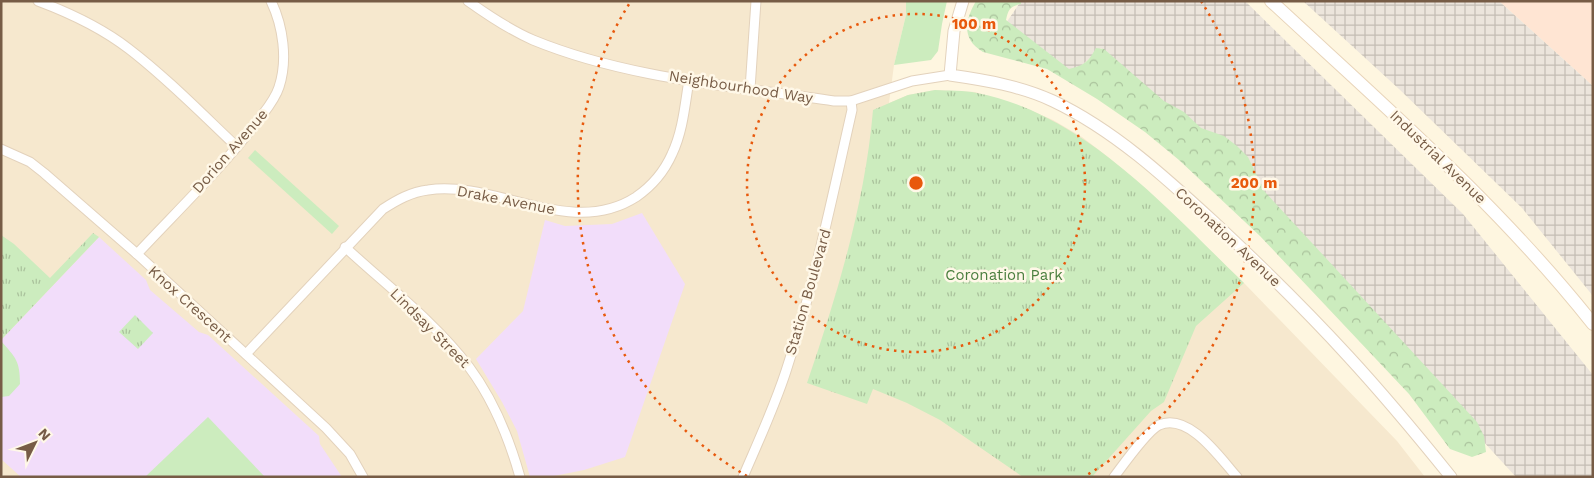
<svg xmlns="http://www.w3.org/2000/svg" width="1594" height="478" font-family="'Work Sans',sans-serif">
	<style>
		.residential { fill: #f6e8ce }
		.commercial { fill: #ffe5d3 }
		.industrial { fill: url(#industrial-grid) }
		.education { fill: #f2ddfa }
		.grass { fill: #ccecbe }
		.forest { fill: url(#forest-crowns) }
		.park { fill: url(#park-tufts) }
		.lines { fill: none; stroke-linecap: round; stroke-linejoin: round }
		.minor-casing { stroke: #e3d2bc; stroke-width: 11 }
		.tertiary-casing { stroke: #e3d2bc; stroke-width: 13 }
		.secondary-casing { stroke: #e8d4b9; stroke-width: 14 }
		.minor { stroke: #fff; stroke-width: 9 }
		.tertiary { stroke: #fff; stroke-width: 11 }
		.secondary { stroke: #fff; stroke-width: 12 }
		.ring { fill: none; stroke: #e8590c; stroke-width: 2.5; stroke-dasharray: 2.5 5 }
		.labels { text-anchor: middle; stroke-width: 5; stroke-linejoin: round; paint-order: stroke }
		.street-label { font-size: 15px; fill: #775c46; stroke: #fff8e8 }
		.park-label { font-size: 15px; fill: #497e3d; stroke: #fff8e8 }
		.centre { fill: #e8590c; stroke: #fff8e8; stroke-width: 2.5 }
		.ring-label { font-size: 15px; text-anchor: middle; font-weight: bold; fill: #e8590c; stroke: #fff8e8; stroke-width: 5; stroke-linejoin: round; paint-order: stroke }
	</style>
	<defs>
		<pattern id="industrial-grid" width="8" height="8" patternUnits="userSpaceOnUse" patternTransform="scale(1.25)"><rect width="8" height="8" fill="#ece5dc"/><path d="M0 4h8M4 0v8" fill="none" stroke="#c4bdb4"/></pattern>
		<pattern id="forest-crowns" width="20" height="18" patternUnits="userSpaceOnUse" patternTransform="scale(1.25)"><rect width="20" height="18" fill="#ccecbe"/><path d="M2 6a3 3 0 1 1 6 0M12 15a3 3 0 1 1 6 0" fill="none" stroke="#aac29c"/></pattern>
		<pattern id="park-tufts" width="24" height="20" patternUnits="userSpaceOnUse" patternTransform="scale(1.25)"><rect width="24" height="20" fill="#ccecbe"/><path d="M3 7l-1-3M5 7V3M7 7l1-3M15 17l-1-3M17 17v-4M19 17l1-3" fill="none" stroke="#aac29c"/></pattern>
	</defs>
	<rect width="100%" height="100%" fill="#fef6e0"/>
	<polygon class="residential" points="1,1 906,1 906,15 894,65 889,103 908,95 935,90 975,92 1023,107 1053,120 1082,137 1108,157 1147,190 1244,283 1397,441 1425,477 5,477 1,473"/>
	<polygon class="commercial" points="1499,1 1593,1 1593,86"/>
	<g class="industrial">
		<polygon points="1021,1 1245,1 1463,214 1593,375 1593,477 1516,477 1218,153 1101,48 1073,73 1006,23"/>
		<polygon points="1303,1 1499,1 1593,86 1593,296 1522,208 1399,89"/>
	</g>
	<g class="education">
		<polygon points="642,213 685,284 625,457 584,470 549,477 530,477 517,431 502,402 476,359 523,311 545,220 565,226 612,224"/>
		<polygon points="99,237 146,280 150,290 199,332 208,335 319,436 320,444 342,477 21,477 1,459 1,340"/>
	</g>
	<g class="grass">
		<polygon points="906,1 947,1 942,24 938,51 931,60 894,65 906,15"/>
		<polygon points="255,150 339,226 332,234 248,158"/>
		<path d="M 1,341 C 16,358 20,361 20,384 L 9,396 L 1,397 Z"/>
		<polygon points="208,417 265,477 145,477"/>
	</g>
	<path class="forest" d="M 976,1 L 1021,1 L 1021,4 C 1010,6 1008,10 1006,20 L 1069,69 C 1085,65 1088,62 1096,48 L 1104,49 L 1164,101 L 1184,112 L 1201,128 L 1224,136 L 1237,146 L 1248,157 L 1265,192 L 1477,422 L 1484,436 L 1486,452 L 1472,457 L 1450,449 L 1409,394 L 1260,236 L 1179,160 L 1145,132 L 1097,99 L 1047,69 L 983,52 C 961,39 965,20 976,1 Z"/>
	<g class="park">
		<path d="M 935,90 C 949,91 964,90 977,93 C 1085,114 1168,210 1244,283 L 1196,326 L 1164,402 L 1151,411 L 1092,477 L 1023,477 L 940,420 L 907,403 L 873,389 L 867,404 L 807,383 C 837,295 865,204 873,110 L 908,95 Z"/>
		<polygon points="93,233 99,237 1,340 1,235 14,244 50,278"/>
		<polygon points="135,315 153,333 138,349 119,332"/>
	</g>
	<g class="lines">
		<g class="minor-casing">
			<g id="minor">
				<path d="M 38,1 C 70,13 102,28 129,49 C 167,78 202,114 237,147"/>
				<path d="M 468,1 C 489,16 510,30 533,40 C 628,79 734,86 834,101 L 851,101 L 912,81 L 950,75"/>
				<polyline points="750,89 756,1"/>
				<polyline points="1,149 30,162 44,173 137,254 326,428 350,454 363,477"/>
				<path d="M 345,247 C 387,286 434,321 469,367 C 493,399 509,438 520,477"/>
				<path d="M 137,254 C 177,211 221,169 257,122 C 265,111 275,100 279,87 C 288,60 283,26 271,1"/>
				<path d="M 246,354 L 383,209 C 397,200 411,192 428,190 C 496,180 571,239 636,197 C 652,186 664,172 672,154 C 683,131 685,104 689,80"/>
				<path d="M 743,477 C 758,442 774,408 786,371 C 814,286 832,198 852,110 L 851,101"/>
				<path d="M 1114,477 C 1123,465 1147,431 1159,425 C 1189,412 1220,458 1237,477"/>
			</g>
		</g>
		<g class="tertiary-casing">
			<path id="tertiary" d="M 963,1 L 954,31 L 950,75 C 985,80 1021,86 1053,101 C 1114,130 1165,177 1215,223 C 1261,266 1306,310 1348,356 C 1384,395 1418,436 1451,477"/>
		</g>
		<g class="secondary-casing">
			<path id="secondary" d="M 1271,1 C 1383,105 1498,204 1593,324"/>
		</g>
		<use href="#minor" class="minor"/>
		<use href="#tertiary" class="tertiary"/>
		<use href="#secondary" class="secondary"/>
	</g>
	<g class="ring">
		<circle cx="916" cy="183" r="169"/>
		<path d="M747 476A338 338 0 0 1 631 1M1201 1A338 338 0 0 1 1085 476"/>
	</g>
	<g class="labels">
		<g class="street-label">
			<text transform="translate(741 87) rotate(9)" y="5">Neighbourhood Way</text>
			<text transform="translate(230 151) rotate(-49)" y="5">Dorion Avenue</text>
			<text transform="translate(1438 157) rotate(44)" y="5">Industrial Avenue</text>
			<text transform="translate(506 200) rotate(11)" y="5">Drake Avenue</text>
			<text transform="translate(1228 237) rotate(43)" y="5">Coronation Avenue</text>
			<text transform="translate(808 292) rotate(-74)" y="5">Station Boulevard</text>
			<text transform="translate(190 304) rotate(42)" y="5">Knox Crescent</text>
			<text transform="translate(430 328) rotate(45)" y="5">Lindsay Street</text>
		</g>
		<g class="park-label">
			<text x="1004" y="280">Coronation Park</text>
		</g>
	</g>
	<circle cx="916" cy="183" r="8" class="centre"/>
	<g class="ring-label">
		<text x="974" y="29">100 m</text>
		<text x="1254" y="188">200 m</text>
	</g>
	<rect width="1594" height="478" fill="none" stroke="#775c46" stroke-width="5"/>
	<g transform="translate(35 443) rotate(48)" stroke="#fff8e8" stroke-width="4" paint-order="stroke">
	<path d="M0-4L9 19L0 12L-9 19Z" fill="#775c46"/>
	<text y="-8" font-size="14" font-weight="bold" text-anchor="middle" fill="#775c46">N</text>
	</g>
</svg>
